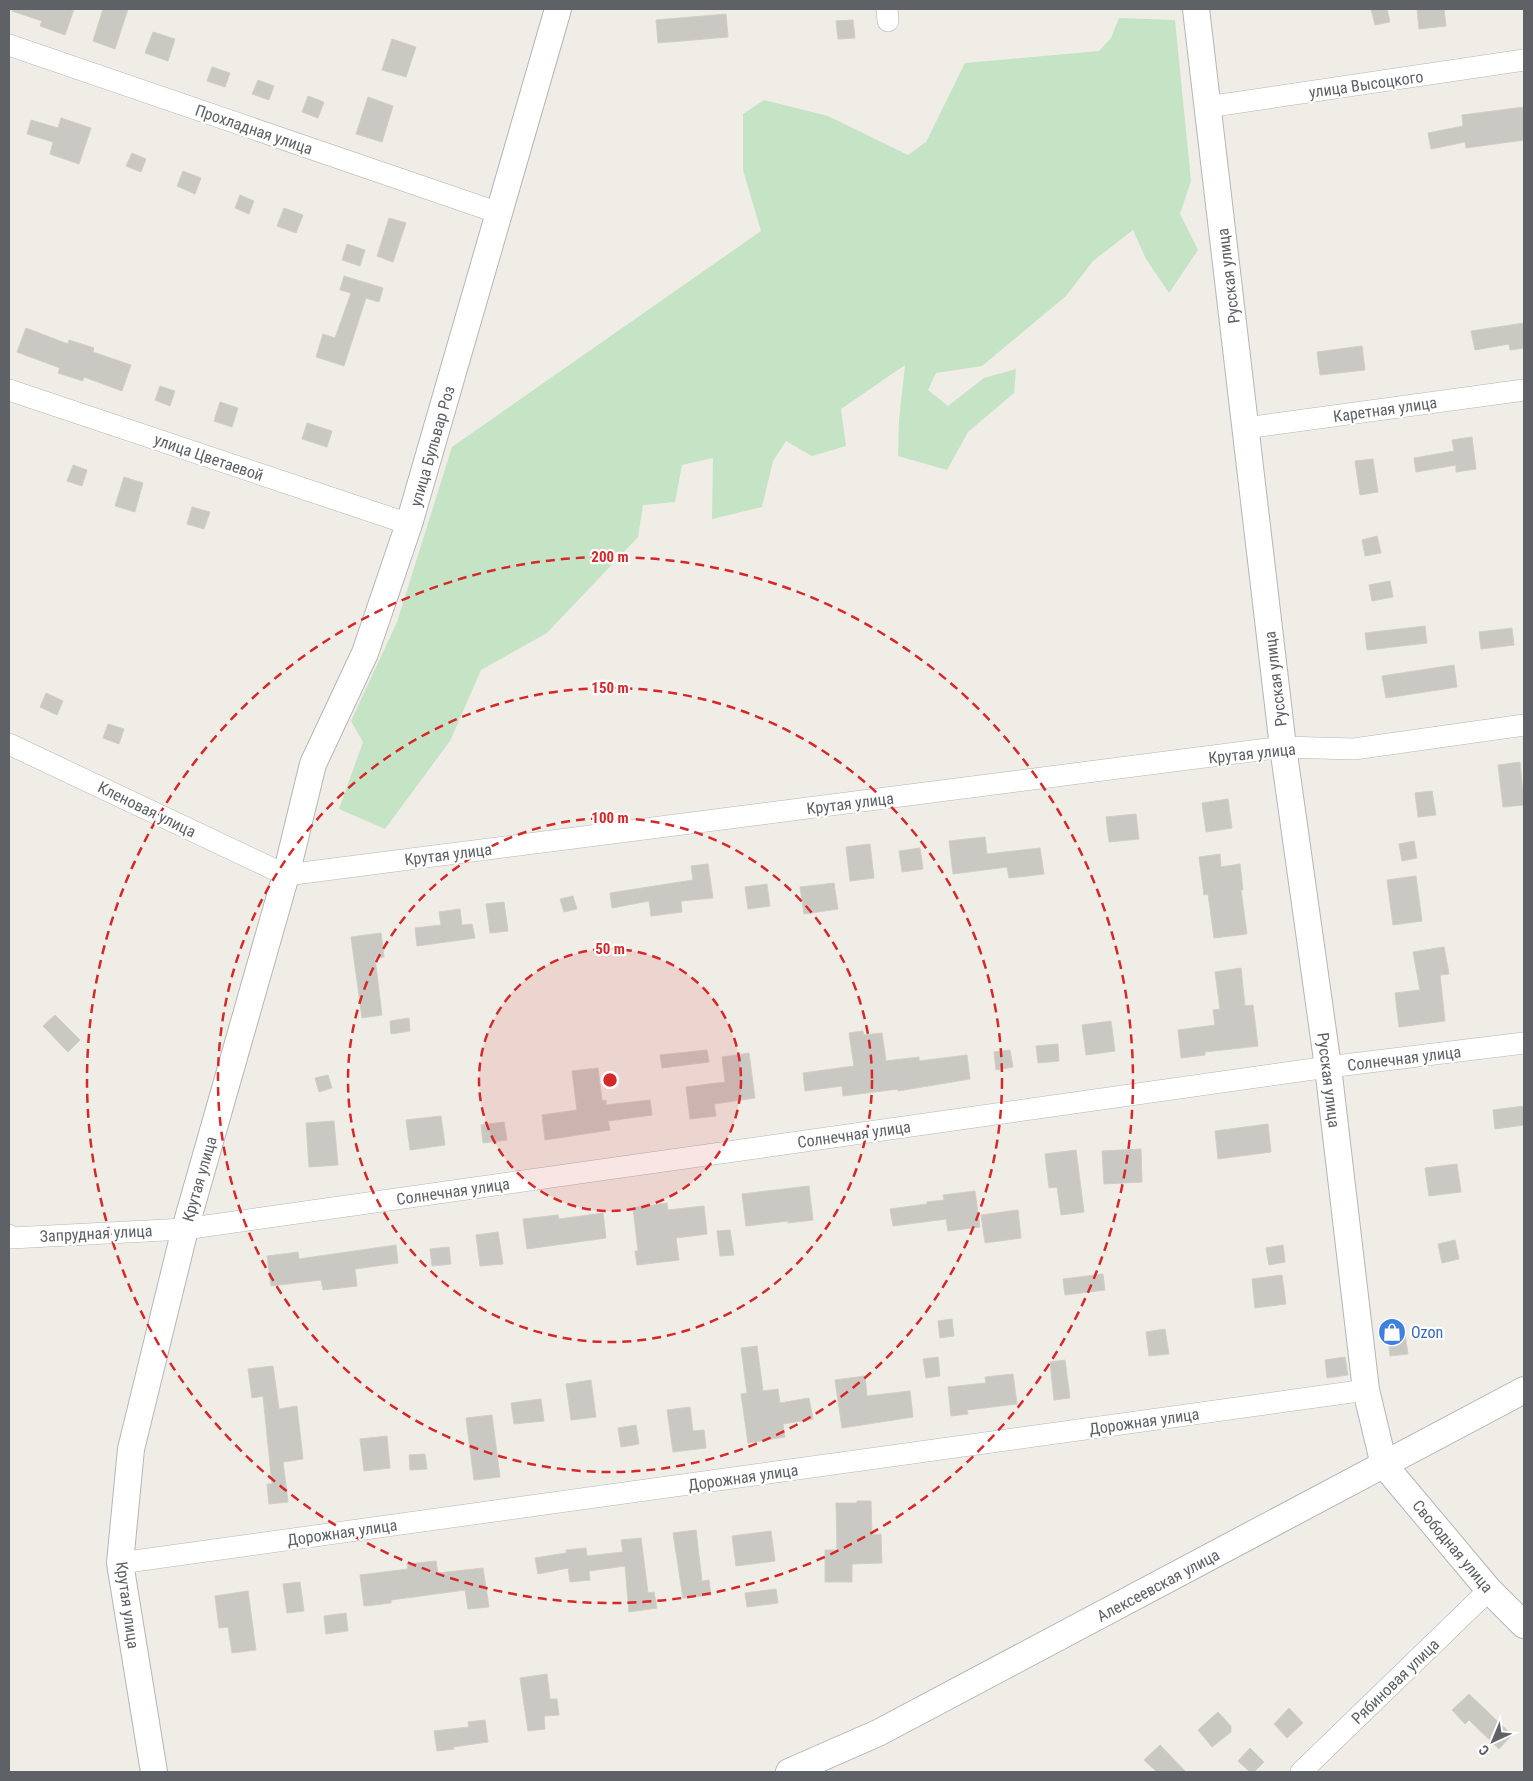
<svg xmlns="http://www.w3.org/2000/svg" width="1533" height="1781" font-family="'Roboto Condensed',sans-serif">
	<style>
		.green { fill: #c5e4c5 }
		.building { fill: #cac8c2; stroke: #d3cec5 }
		.lines { fill: none; stroke-linecap: round; stroke-linejoin: round }
		.minor-casing { stroke: #b3b6ba; stroke-width: 22 }
		.tertiary-casing { stroke: #b3b6ba; stroke-width: 28 }
		.minor { stroke: #fff; stroke-width: 21 }
		.tertiary { stroke: #fff; stroke-width: 26 }
		.ring { fill: none; stroke: #d62828; stroke-width: 2.5; stroke-dasharray: 9 6 }
		.labels { text-anchor: middle; stroke-width: 4.5; stroke-linejoin: round; paint-order: stroke }
		.street-label { font-size: 16px; fill: #5e6165; stroke: #fff }
		.shop-label { font-size: 16px; fill: #366cbe; stroke: #fff; text-anchor: start }
		.centre { fill: #d62828; stroke: #fff; stroke-width: 2.5 }
		.ring-label { font-size: 15px; text-anchor: middle; font-weight: bold; fill: #d62828; stroke: #fff; stroke-width: 4.5; stroke-linejoin: round; paint-order: stroke }
	</style>
	<rect width="100%" height="100%" fill="#efede6"/>
	<polygon class="green" points="1119,18 1175,20 1191,181 1180,214 1198,250 1169,293 1146,259 1133,230 1093,261 1066,296 982,366 936,373 928,390 948,406 984,378 1016,369 1014,393 968,432 947,470 898,456 899,420 905,365 841,409 846,446 812,456 786,441 773,461 762,507 712,519 713,458 682,465 675,502 643,505 638,537 547,633 481,670 450,741 385,829 339,809 363,742 351,721 397,622 452,447 761,231 743,170 743,114 764,100 828,116 908,155 926,142 965,63 1099,51 1111,38"/>
	<g class="building">
		<polygon points="12,9 74,9 65,35 40,26 42,21 12,11"/>
		<polygon points="103,9 128,9 115,49 93,41"/>
		<polygon points="1371,9 1387,9 1390,22 1375,25"/>
		<polygon points="1417,9 1444,9 1446,26 1419,29"/>
		<polygon points="726,14 728,37 658,43 656,20"/>
		<polygon points="853,20 855,38 838,39 836,21"/>
		<polygon points="153,32 175,39 168,61 145,53"/>
		<polygon points="392,39 416,47 406,77 382,70"/>
		<polygon points="212,67 230,73 225,87 207,81"/>
		<polygon points="258,80 274,86 269,100 252,94"/>
		<polygon points="308,96 324,102 318,118 302,112"/>
		<polygon points="368,97 393,106 382,142 356,134"/>
		<polygon points="1524,107 1524,140 1466,148 1465,142 1431,149 1428,133 1463,126 1462,115"/>
		<polygon points="61,118 91,128 79,164 50,154 53,142 27,134 31,120 58,128"/>
		<polygon points="132,153 146,159 141,172 126,166"/>
		<polygon points="183,171 201,178 195,194 177,186"/>
		<polygon points="240,195 254,201 249,214 235,208"/>
		<polygon points="284,208 303,215 296,233 277,226"/>
		<polygon points="389,218 406,223 393,262 377,256"/>
		<polygon points="347,244 365,250 360,266 342,260"/>
		<polygon points="344,276 383,288 379,302 366,298 344,366 316,357 323,334 335,338 351,293 340,290"/>
		<polygon points="1524,323 1524,348 1510,350 1509,344 1475,350 1471,331"/>
		<polygon points="26,328 68,344 69,340 94,348 93,352 131,365 122,391 84,377 83,381 58,373 60,368 17,352"/>
		<polygon points="1362,346 1365,370 1320,375 1317,352"/>
		<polygon points="160,386 175,391 170,406 155,400"/>
		<polygon points="220,402 238,408 232,427 214,421"/>
		<polygon points="307,423 332,431 327,447 302,439"/>
		<polygon points="1472,437 1476,469 1456,472 1456,465 1416,472 1414,458 1454,451 1452,440"/>
		<polygon points="1373,459 1378,492 1360,495 1355,461"/>
		<polygon points="73,465 87,470 82,486 67,481"/>
		<polygon points="124,477 143,483 135,512 115,506"/>
		<polygon points="192,507 210,512 204,529 187,524"/>
		<polygon points="1377,536 1381,553 1365,556 1362,540"/>
		<polygon points="1390,581 1393,597 1372,601 1369,585"/>
		<polygon points="1425,626 1427,643 1367,650 1365,633"/>
		<polygon points="1512,628 1514,645 1481,649 1479,632"/>
		<polygon points="1454,665 1457,687 1386,698 1382,676"/>
		<polygon points="46,693 63,701 57,715 40,707"/>
		<polygon points="108,724 124,729 119,744 103,738"/>
		<polygon points="1520,762 1524,805 1503,807 1498,765"/>
		<polygon points="1432,791 1436,815 1418,817 1415,793"/>
		<polygon points="1228,799 1232,828 1206,832 1202,803"/>
		<polygon points="1136,814 1139,839 1109,842 1106,817"/>
		<polygon points="985,837 987,854 1040,848 1044,874 1009,878 1007,867 953,874 949,841"/>
		<polygon points="1414,841 1417,858 1402,861 1399,844"/>
		<polygon points="870,844 874,878 850,881 846,847"/>
		<polygon points="920,848 923,869 902,872 899,851"/>
		<polygon points="1220,854 1221,867 1240,864 1243,890 1241,890 1247,934 1214,938 1208,894 1204,895 1199,857"/>
		<polygon points="708,864 713,898 681,901 682,912 651,916 649,901 612,908 610,893 693,880 691,866"/>
		<polygon points="1416,876 1422,921 1393,925 1387,880"/>
		<polygon points="834,883 838,909 804,914 800,887"/>
		<polygon points="767,884 770,906 748,909 745,887"/>
		<polygon points="573,896 577,909 564,912 560,899"/>
		<polygon points="504,902 508,931 490,933 486,904"/>
		<polygon points="460,909 462,925 472,924 475,938 417,946 415,928 441,925 439,912"/>
		<polygon points="381,933 384,957 375,958 382,1015 362,1018 351,937"/>
		<polygon points="1444,947 1449,974 1440,975 1445,1021 1399,1027 1395,993 1420,990 1413,952"/>
		<polygon points="1241,968 1245,1006 1253,1005 1258,1046 1205,1052 1205,1055 1181,1058 1178,1030 1215,1025 1213,1010 1220,1009 1215,972"/>
		<polygon points="55,1015 80,1040 68,1052 43,1026"/>
		<polygon points="409,1018 410,1031 391,1034 390,1021"/>
		<polygon points="1111,1021 1115,1051 1086,1055 1082,1025"/>
		<polygon points="863,1031 864,1035 882,1033 886,1061 919,1057 919,1061 967,1055 970,1079 898,1091 898,1089 843,1096 842,1086 805,1091 803,1073 854,1066 849,1033"/>
		<polygon points="1058,1044 1059,1061 1038,1063 1036,1046"/>
		<polygon points="707,1050 709,1062 662,1068 660,1055"/>
		<polygon points="1010,1050 1013,1067 996,1070 994,1052"/>
		<polygon points="749,1053 755,1098 714,1104 716,1116 690,1119 686,1087 725,1082 722,1057"/>
		<polygon points="598,1068 602,1101 606,1100 606,1105 650,1100 652,1115 608,1121 610,1130 545,1140 542,1115 577,1110 572,1071"/>
		<polygon points="328,1075 332,1088 319,1092 315,1078"/>
		<polygon points="1524,1106 1524,1125 1495,1129 1493,1110"/>
		<polygon points="441,1116 445,1145 410,1150 406,1120"/>
		<polygon points="334,1121 338,1165 309,1167 306,1123"/>
		<polygon points="504,1122 507,1140 483,1143 481,1125"/>
		<polygon points="1268,1124 1271,1152 1218,1159 1215,1131"/>
		<polygon points="1141,1149 1142,1182 1104,1184 1102,1151"/>
		<polygon points="1076,1150 1084,1212 1061,1215 1057,1187 1049,1188 1045,1154"/>
		<polygon points="1457,1164 1461,1192 1429,1196 1425,1168"/>
		<polygon points="809,1186 813,1220 788,1223 788,1221 746,1226 742,1194"/>
		<polygon points="975,1191 980,1227 948,1231 946,1219 893,1226 890,1209 927,1204 927,1202 944,1200 943,1195"/>
		<polygon points="667,1203 668,1210 704,1206 707,1234 676,1238 679,1260 637,1265 635,1251 638,1251 633,1208"/>
		<polygon points="1018,1210 1021,1238 985,1243 981,1215"/>
		<polygon points="603,1213 606,1238 527,1249 523,1219 558,1215 559,1219"/>
		<polygon points="730,1230 734,1255 720,1256 717,1231"/>
		<polygon points="498,1232 503,1264 480,1266 476,1235"/>
		<polygon points="1455,1240 1459,1259 1442,1263 1438,1244"/>
		<polygon points="396,1245 398,1263 355,1269 357,1286 323,1290 321,1280 271,1286 267,1256 298,1252 299,1259"/>
		<polygon points="1283,1245 1285,1262 1269,1265 1266,1248"/>
		<polygon points="449,1247 451,1264 432,1266 430,1249"/>
		<polygon points="1103,1274 1105,1290 1065,1295 1063,1279"/>
		<polygon points="1282,1275 1286,1304 1255,1308 1252,1279"/>
		<polygon points="952,1319 954,1336 940,1338 938,1321"/>
		<polygon points="1404,1326 1408,1354 1390,1356 1387,1328"/>
		<polygon points="1165,1329 1169,1354 1149,1356 1146,1332"/>
		<polygon points="757,1346 763,1391 778,1389 780,1403 809,1398 813,1419 783,1424 785,1437 748,1443 741,1394 747,1393 741,1348"/>
		<polygon points="938,1357 940,1376 926,1378 923,1359"/>
		<polygon points="1345,1357 1348,1375 1327,1378 1325,1360"/>
		<polygon points="1065,1360 1070,1398 1054,1400 1050,1362"/>
		<polygon points="273,1366 279,1409 297,1406 303,1459 283,1462 288,1502 269,1504 267,1484 272,1484 263,1396 252,1398 248,1369"/>
		<polygon points="1013,1374 1017,1404 967,1410 968,1414 951,1416 948,1387 986,1383 985,1377"/>
		<polygon points="865,1376 867,1396 910,1391 913,1417 842,1428 835,1380"/>
		<polygon points="591,1380 596,1417 571,1420 566,1384"/>
		<polygon points="541,1399 544,1421 514,1424 511,1403"/>
		<polygon points="690,1407 693,1431 704,1430 706,1448 673,1452 667,1410"/>
		<polygon points="492,1415 500,1477 474,1480 466,1418"/>
		<polygon points="636,1425 639,1444 621,1447 618,1428"/>
		<polygon points="387,1436 390,1468 364,1471 360,1439"/>
		<polygon points="425,1454 427,1469 410,1470 409,1455"/>
		<polygon points="857,1501 871,1501 872,1535 881,1534 882,1563 852,1564 852,1582 825,1582 825,1550 837,1550 836,1503 857,1503"/>
		<polygon points="696,1530 702,1581 709,1580 711,1595 683,1598 673,1533"/>
		<polygon points="771,1531 775,1561 736,1566 732,1536"/>
		<polygon points="641,1538 648,1593 654,1592 657,1608 629,1612 625,1566 589,1571 590,1580 570,1582 568,1568 538,1574 535,1558 566,1553 566,1550 586,1548 587,1556 623,1552 621,1540"/>
		<polygon points="436,1561 438,1573 483,1568 489,1607 468,1609 465,1590 391,1600 391,1603 364,1606 360,1575 408,1569 407,1564"/>
		<polygon points="300,1582 304,1611 287,1613 283,1584"/>
		<polygon points="776,1589 778,1603 747,1607 745,1593"/>
		<polygon points="248,1591 256,1650 232,1653 228,1627 219,1628 215,1596"/>
		<polygon points="346,1613 348,1631 326,1634 324,1616"/>
		<polygon points="547,1674 550,1699 557,1699 559,1715 544,1716 545,1729 528,1731 520,1678"/>
		<polygon points="1469,1694 1512,1735 1499,1749 1469,1720 1465,1724 1452,1710"/>
		<polygon points="1289,1708 1303,1723 1287,1738 1274,1724"/>
		<polygon points="1218,1712 1231,1726 1231,1732 1212,1747 1198,1730"/>
		<polygon points="485,1720 488,1742 453,1747 454,1749 437,1751 434,1731 469,1727 468,1722"/>
		<polygon points="1160,1745 1186,1772 1157,1772 1144,1760"/>
		<polygon points="1250,1748 1264,1762 1254,1772 1250,1772 1238,1761"/>
	</g>
	<g class="lines">
		<g class="minor-casing">
			<g id="minor">
				<polyline points="887,9 888,21"/>
				<polyline points="9,45 499,213"/>
				<polyline points="1207,107 1524,60"/>
				<polyline points="9,390 409,524"/>
				<polyline points="1246,428 1524,390"/>
				<polyline points="9,744 286,875 1283,747 1354,749 1524,725"/>
				<polyline points="9,1235 11,1238 185,1229 1328,1067 1524,1043"/>
				<polyline points="120,1563 1366,1390"/>
				<polyline points="1301,1772 1489,1590"/>
			</g>
		</g>
		<g class="tertiary-casing">
			<g id="tertiary">
				<polyline points="1196,9 1283,747 1328,1067 1366,1390 1384,1465 1489,1590 1524,1625"/>
				<polyline points="154,1772 120,1563 131,1449 185,1229 286,875 313,764 365,653 409,524 558,9"/>
				<polyline points="789,1772 878,1733 1524,1390"/>
			</g>
		</g>
		<use href="#minor" class="minor"/>
		<use href="#tertiary" class="tertiary"/>
	</g>
	<circle cx="610" cy="1080" r="131" fill="#d62828" fill-opacity=".12"/>
	<g class="ring">
		<circle cx="610" cy="1080" r="131"/>
		<circle cx="610" cy="1080" r="262"/>
		<circle cx="610" cy="1080" r="392"/>
		<circle cx="610" cy="1080" r="523"/>
	</g>
	<defs>
		<g id="shop-disc" transform="scale(1.4375)"><circle r="9.5" fill="#3f7fe0" stroke="#fff"/><path d="M-5-2.5h2.3a2.7 3.5 0 0 1 5.4 0H5L5.5 6h-11ZM-1.5-2.5h3a1.5 2.3 0 0 0-3 0Z" fill="#fff"/></g>
	</defs>
	<g fill-rule="evenodd">
		<use href="#shop-disc" x="1392" y="1332"/>
	</g>
	<g class="labels">
		<g class="street-label">
			<text transform="translate(1366 84) rotate(-8)" y="6">улица Высоцкого</text>
			<text transform="translate(254 129) rotate(19)" y="6">Прохладная улица</text>
			<text transform="translate(1228 276) rotate(-97)" y="6">Русская улица</text>
			<text transform="translate(1385 409) rotate(-8)" y="6">Каретная улица</text>
			<text transform="translate(432 446) rotate(-74)" y="6">улица Бульвар Роз</text>
			<text transform="translate(209 457) rotate(19)" y="6">улица Цветаевой</text>
			<text transform="translate(1275 679) rotate(-97)" y="6">Русская улица</text>
			<text transform="translate(1252 753) rotate(-6)" y="6">Крутая улица</text>
			<text transform="translate(850 803) rotate(-7)" y="6">Крутая улица</text>
			<text transform="translate(147 809) rotate(26)" y="6">Кленовая улица</text>
			<text transform="translate(448 854) rotate(-7)" y="6">Крутая улица</text>
			<text transform="translate(1404 1058) rotate(-7)" y="6">Солнечная улица</text>
			<text transform="translate(1329 1080) rotate(83)" y="6">Русская улица</text>
			<text transform="translate(854 1134) rotate(-8)" y="6">Солнечная улица</text>
			<text transform="translate(199 1179) rotate(-74)" y="6">Крутая улица</text>
			<text transform="translate(453 1191) rotate(-8)" y="6">Солнечная улица</text>
			<text transform="translate(96 1233) rotate(-3)" y="6">Запрудная улица</text>
			<text transform="translate(1144 1421) rotate(-8)" y="6">Дорожная улица</text>
			<text transform="translate(743 1477) rotate(-8)" y="6">Дорожная улица</text>
			<text transform="translate(342 1532) rotate(-8)" y="6">Дорожная улица</text>
			<text transform="translate(1453 1546) rotate(50)" y="6">Свободная улица</text>
			<text transform="translate(1158 1585) rotate(-28)" y="6">Алексеевская улица</text>
			<text transform="translate(128 1605) rotate(82)" y="6">Крутая улица</text>
			<text transform="translate(1395 1681) rotate(-44)" y="6">Рябиновая улица</text>
		</g>
		<g class="shop-label">
			<text x="1411" y="1338">Ozon</text>
		</g>
	</g>
	<circle cx="610" cy="1080" r="8" class="centre"/>
	<g class="ring-label">
		<text x="610" y="562">200 m</text>
		<text x="610" y="693">150 m</text>
		<text x="610" y="823">100 m</text>
		<text x="610" y="954">50 m</text>
	</g>
	<rect width="1533" height="1781" fill="none" stroke="#5e6165" stroke-width="20"/>
	<g transform="translate(1493 1741) rotate(224)" stroke="#ffffff" stroke-width="4" paint-order="stroke">
	<path d="M0-4L9 19L0 12L-9 19Z" fill="#5e6165"/>
	<text y="-8" font-size="14" font-weight="bold" text-anchor="middle" fill="#5e6165">С</text>
	</g>
</svg>
